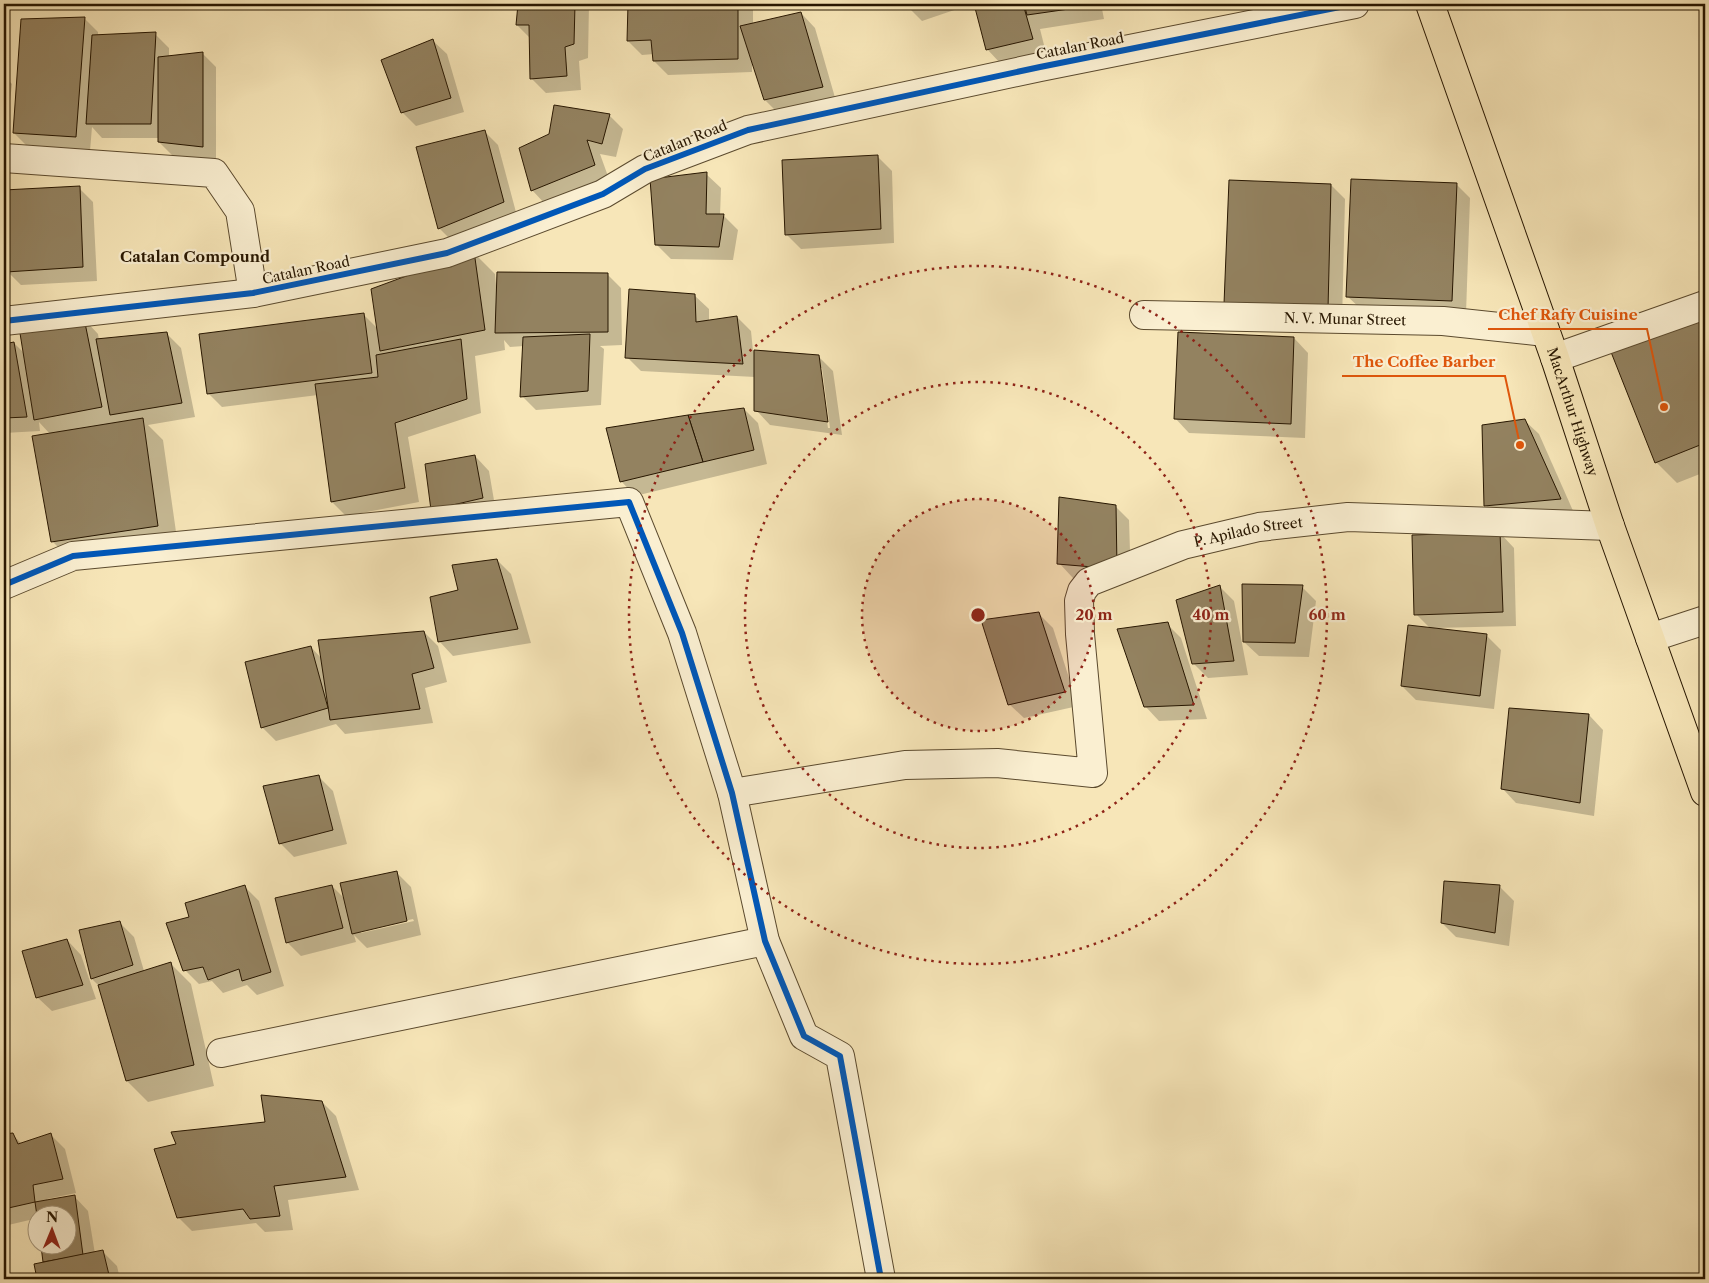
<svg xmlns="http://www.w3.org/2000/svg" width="1709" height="1283" font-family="'Libre Caslon Text',serif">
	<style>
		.shadow { fill: #0003; fill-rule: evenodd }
		.building { fill: #938260; stroke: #271600 }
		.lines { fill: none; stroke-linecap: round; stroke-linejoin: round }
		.minor-casing { stroke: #5b4a2e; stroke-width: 30 }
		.major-casing { stroke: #271600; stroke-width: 30 }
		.minor { stroke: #faefd1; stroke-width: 28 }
		.major { stroke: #f7e6b8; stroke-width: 28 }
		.cycleway-casing { stroke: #faefd1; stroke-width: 9 }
		.cycleway { stroke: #0057b8; stroke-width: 6 }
		.ring { fill: none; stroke: #8f2418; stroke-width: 2.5; stroke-dasharray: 2.5 5 }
		.labels { text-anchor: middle; stroke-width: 4.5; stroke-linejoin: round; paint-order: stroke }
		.street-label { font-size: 14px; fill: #271600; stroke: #faefd1 }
		.neighbourhood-label { font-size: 15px; font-weight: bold; fill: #271600; stroke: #faefd1 }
		.centre { fill: #8f2418; stroke: #faefd1; stroke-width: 2.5 }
		.ring-label { font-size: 15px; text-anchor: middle; font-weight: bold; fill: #8f2418; stroke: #faefd1; stroke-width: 4.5; stroke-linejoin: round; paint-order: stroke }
		.leader { fill: none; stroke: #de560b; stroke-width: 2 }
		.callout-dot { fill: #de560b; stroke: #faefd1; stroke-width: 2 }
		.callout-label { font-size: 15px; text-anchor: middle; font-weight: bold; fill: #de560b; stroke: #faefd1; stroke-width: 4.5; stroke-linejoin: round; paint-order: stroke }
	</style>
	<rect width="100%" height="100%" fill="#f7e6b8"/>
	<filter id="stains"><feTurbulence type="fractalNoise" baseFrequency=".004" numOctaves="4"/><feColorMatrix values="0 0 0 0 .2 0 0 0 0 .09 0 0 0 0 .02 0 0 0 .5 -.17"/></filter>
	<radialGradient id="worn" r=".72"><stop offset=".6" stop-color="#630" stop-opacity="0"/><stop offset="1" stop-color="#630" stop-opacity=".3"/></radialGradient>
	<g class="shadow">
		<polygon points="519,4 589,4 588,58 579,61 581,90 546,93 531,78 531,39 517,25"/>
		<polygon points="629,4 753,4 753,24 801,13 815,28 836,101 779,114 765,100 752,61 752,72 668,75 654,61 654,54 642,55 628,41"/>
		<polygon points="907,4 972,4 922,21 908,7"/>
		<polygon points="975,4 1101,4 1104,19 1040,29 1046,53 1001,64 987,49"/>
		<polygon points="84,18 98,32 98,36 155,34 169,48 169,57 202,53 216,67 216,160 173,156 159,142 159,138 102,138 92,127 90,151 28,147 14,133"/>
		<polygon points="432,40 447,54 464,112 416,126 402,112"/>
		<polygon points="4,76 12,84 6,134 4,134"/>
		<polygon points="609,115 623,129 616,157 600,154 609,179 546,205 532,190"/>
		<polygon points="484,131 498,145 517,216 453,242 439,228"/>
		<polygon points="878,157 892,171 894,243 801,249 787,235 783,161"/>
		<polygon points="706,174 721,188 720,216 724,216 738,230 733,260 671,259 657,245"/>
		<polygon points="1456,184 1470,198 1466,314 1362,310 1347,296"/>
		<polygon points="1331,185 1345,199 1342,323 1240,317"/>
		<polygon points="79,188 93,202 97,281 21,285 7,271 8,239 4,238 4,191"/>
		<polygon points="474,253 495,274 496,285 607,274 621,288 622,345 600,346 604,349 601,405 536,410 522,396 524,346 510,347 504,340 505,350 475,356 481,413 408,437 419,502 346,516 332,502 318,395 222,407 208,393 364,315 378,329"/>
		<path d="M 694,295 L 709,309 L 709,321 L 737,317 L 751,331 L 753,351 L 819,357 L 833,371 L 842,435 L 770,425 L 756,410 L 755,377 L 641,371 L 627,357 ZM 820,368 L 822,368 L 830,428 L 828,428 Z"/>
		<polygon points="1698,313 1705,320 1705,472 1677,483 1656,462"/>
		<polygon points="84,319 98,334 99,340 167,334 181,348 195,417 148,425 163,440 178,546 73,562 52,541 50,434 39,422 40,431 4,433 4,346 14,343 25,354"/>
		<polygon points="1294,338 1308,353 1305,438 1189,433 1175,418"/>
		<polygon points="744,409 758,423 767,464 635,496 621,481"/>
		<polygon points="1524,420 1539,434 1574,513 1500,519 1485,505"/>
		<polygon points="475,456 489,471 496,512 433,509"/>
		<polygon points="1115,506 1129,520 1131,582 1073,578 1059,563"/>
		<polygon points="1500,533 1514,548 1516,626 1435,628 1435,630 1487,636 1501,650 1494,709 1416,700 1402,686 1431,629 1416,614"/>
		<polygon points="497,560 511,574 531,643 453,656 439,641"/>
		<polygon points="1220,587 1234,601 1248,675 1208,678 1194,664"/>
		<polygon points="1302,587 1316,601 1309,657 1259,656 1244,642"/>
		<polygon points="1039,614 1053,628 1078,706 1024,718 1009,704"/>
		<polygon points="1167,624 1181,638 1207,719 1159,721 1145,706"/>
		<polygon points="424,632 438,646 447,682 425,688 433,723 345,734 336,724 276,741 262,727 311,647 322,659"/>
		<polygon points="1589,715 1603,730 1594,816 1516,803 1502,788"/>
		<polygon points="319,777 333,791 347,844 294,857 280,843"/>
		<path d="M 397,873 L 411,887 L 421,935 L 367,948 L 354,935 L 356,942 L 301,956 L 287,942 L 332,886 L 345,899 ZM 413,919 L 414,921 L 361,933 L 361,931 Z"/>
		<polygon points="1445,882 1500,887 1514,901 1509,946 1456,937 1442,923"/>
		<polygon points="245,887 259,901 284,986 257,995 247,985 223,993 212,981 199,984 185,970 190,918"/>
		<polygon points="120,923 134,937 144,971 170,963 191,984 214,1086 148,1102 127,1081 100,987 92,979 80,931"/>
		<polygon points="67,940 81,955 96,999 52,1011 37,997"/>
		<polygon points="322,1102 336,1116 359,1190 288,1200 293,1230 265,1232 256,1223 192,1231 178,1217"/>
		<polygon points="12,1134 22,1144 51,1135 65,1149 76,1193 47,1199 47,1201 74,1196 88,1211 95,1254 103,1252 117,1266 120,1279 38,1279 36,1265 44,1263 42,1246 68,1246 68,1216 38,1216 38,1218 4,1226 4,1136"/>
	</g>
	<g class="building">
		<polygon points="518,4 575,4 574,44 565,47 567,76 530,79 529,25 516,25"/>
		<polygon points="628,4 738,4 738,59 653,61 651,40 627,41"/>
		<polygon points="974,4 1023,4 1033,39 986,50"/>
		<polygon points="1024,4 1090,4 1090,6 1027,15"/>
		<polygon points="801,12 823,87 764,100 740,26"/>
		<polygon points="85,17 76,137 13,133 21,19"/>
		<polygon points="156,32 151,124 86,124 92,35"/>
		<polygon points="433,39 451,98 401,113 381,60"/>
		<polygon points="203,52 203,147 158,142 158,57"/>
		<polygon points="554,105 610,114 602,144 587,140 595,165 531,191 519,148 549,134"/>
		<polygon points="485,130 504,202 438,229 416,147"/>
		<polygon points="878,155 881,229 785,235 782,160"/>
		<polygon points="707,172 706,214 724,214 719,247 655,245 650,179"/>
		<polygon points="1351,179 1457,183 1452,301 1346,297"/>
		<polygon points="1229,180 1331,184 1328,309 1224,304"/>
		<polygon points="80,186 83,267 6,272 8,225 4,225 4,190"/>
		<polygon points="474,251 485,330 380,351 371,289"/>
		<polygon points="497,272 608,273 608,332 495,333"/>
		<polygon points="629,289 695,294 696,322 737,316 743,364 625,358"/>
		<polygon points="1698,311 1705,329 1705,443 1655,463 1609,347"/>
		<polygon points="364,313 372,373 207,394 199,334"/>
		<polygon points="84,318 102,407 34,420 19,327"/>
		<polygon points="167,332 182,403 110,415 96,339"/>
		<polygon points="1178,332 1294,337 1291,424 1174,419"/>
		<polygon points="590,334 588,391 520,397 523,337"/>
		<polygon points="461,339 467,399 395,423 405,488 331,502 315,384 378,377 376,355"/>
		<polygon points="14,342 27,417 4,418 4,344"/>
		<polygon points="754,350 819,355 828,422 754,411"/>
		<polygon points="744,408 754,450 703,462 688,415"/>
		<polygon points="688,415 703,462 620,482 606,428"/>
		<polygon points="143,418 158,526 51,542 32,436"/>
		<polygon points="1525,419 1561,499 1484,506 1482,425"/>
		<polygon points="475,455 483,498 431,510 425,464"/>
		<polygon points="1059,497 1116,505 1117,569 1057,564"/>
		<polygon points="1500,532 1503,612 1414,615 1412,535"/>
		<polygon points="497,559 518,629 438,642 430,597 458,590 452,565"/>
		<polygon points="1242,584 1303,585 1295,643 1243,642"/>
		<polygon points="1220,585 1234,661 1192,664 1176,600"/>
		<polygon points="1039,612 1065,692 1008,705 981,620"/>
		<polygon points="1168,622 1194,705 1144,707 1117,629"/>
		<polygon points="1408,625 1487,634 1480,696 1401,686"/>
		<polygon points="424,631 434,668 412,674 420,709 330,720 318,640"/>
		<polygon points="311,646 328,708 261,728 245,662"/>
		<polygon points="1509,708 1589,714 1580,803 1501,789"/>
		<polygon points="319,775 333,830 279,844 263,786"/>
		<polygon points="397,871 407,921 352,934 340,883"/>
		<polygon points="1444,881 1500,885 1495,933 1441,923"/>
		<polygon points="245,885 271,972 242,981 239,969 208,980 203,967 183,971 166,923 189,917 185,903"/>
		<polygon points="332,885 343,928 286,943 275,898"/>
		<polygon points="120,921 133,965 91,979 79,930"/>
		<polygon points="67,939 83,985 36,998 22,951"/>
		<polygon points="171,962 194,1065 126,1081 98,985"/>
		<polygon points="261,1095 322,1101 346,1177 274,1186 280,1216 250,1219 243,1209 177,1218 154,1149 176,1144 171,1132 265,1122"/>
		<polygon points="13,1133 18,1144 51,1133 63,1179 33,1185 35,1202 4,1209 4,1134"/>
		<polygon points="75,1195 83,1255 43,1262 41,1246 68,1246 68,1216 38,1216 38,1223 35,1202"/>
		<polygon points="103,1250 110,1279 37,1279 34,1264"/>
	</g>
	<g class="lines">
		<g class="minor-casing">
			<g id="minor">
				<polyline points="4,158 214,173 240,211 253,293"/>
				<path id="s1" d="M 1144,315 L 1443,321 L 1545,332"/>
				<polyline points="4,321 253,293 447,253 603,194 645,169 748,130 1040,67 1355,4"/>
				<polyline points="1555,358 1705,305"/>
				<polyline points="4,585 73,556 629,502 682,633 732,793 765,941 804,1036 840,1056 881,1279"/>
				<polyline points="1650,638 1705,620"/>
				<path id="s2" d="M 732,793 L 905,765 L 997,763 L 1093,773 L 1080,634 L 1079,601 L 1082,591 L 1089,582 L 1183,545 L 1259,527 L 1348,517 L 1610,526"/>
				<polyline points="221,1053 765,941"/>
			</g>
		</g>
		<g class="major-casing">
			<g id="major">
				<path id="s3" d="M 1430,4 L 1555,358 L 1610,526 L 1705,792"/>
			</g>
		</g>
		<use href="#minor" class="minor"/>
		<use href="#major" class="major"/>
		<g class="cycleway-casing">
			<g id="cycleway">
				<polyline points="4,321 253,293 447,253 603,194 645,169 748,130 1040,67 1355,4"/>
				<polyline points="4,585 73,556 629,502 682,633 732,793 765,941 804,1036 840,1056 881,1279"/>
			</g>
		</g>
		<use href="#cycleway" class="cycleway"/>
	</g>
	<circle cx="978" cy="615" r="116" fill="#8f2418" fill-opacity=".12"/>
	<g class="ring">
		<circle cx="978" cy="615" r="116"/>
		<circle cx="978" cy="615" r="233"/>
		<circle cx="978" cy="615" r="349"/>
	</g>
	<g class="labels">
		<g class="street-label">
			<text transform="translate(1080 46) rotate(-11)" y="5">Catalan Road</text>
			<text transform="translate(685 141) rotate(-22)" y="5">Catalan Road</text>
			<text transform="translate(306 270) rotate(-12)" y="5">Catalan Road</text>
			<text dy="5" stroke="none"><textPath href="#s1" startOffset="201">N. V. Munar Street</textPath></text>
			<text dy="5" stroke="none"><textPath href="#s3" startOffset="432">MacArthur Highway</textPath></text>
			<text dy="5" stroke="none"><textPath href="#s2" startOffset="726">P. Apilado Street</textPath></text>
		</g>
		<g class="neighbourhood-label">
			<text x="195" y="262">Catalan Compound</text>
		</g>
	</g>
	<circle cx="978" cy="615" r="8" class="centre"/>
	<g class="ring-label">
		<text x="1094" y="620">20 m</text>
		<text x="1211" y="620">40 m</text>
		<text x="1327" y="620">60 m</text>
	</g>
	<path class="leader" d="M1664 407L1647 329H1488M1520 445L1505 376H1342"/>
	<g class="callout-dot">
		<circle cx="1664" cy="407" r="5"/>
		<circle cx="1520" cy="445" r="5"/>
	</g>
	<g class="callout-label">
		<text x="1568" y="320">Chef Rafy Cuisine</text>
		<text x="1424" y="367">The Coffee Barber</text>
	</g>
	<rect width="1709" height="1283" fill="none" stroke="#f7e6b8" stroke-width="20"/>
	<rect x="5" y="5" width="1699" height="1273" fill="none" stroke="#271600" stroke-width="2.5"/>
	<rect x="10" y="10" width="1689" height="1263" fill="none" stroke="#271600"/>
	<g transform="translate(52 1230) rotate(1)"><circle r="24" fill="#faefd1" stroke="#a6987d"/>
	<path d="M0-4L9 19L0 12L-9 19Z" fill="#8f2418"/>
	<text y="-8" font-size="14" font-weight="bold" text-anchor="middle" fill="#271600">N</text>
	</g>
	<rect width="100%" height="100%" filter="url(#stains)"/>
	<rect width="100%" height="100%" fill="url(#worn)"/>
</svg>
